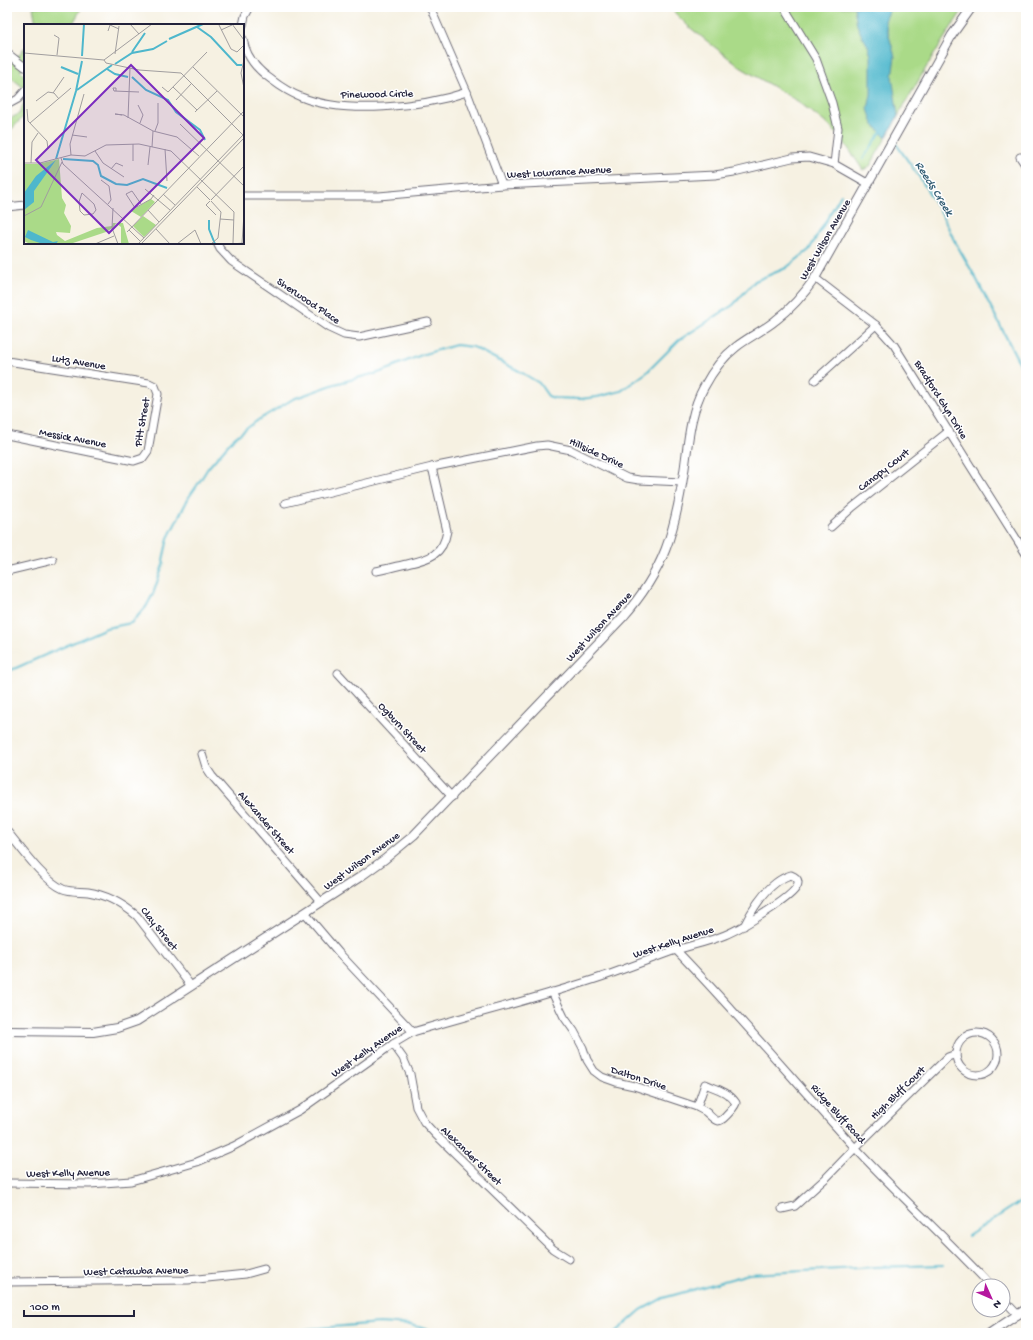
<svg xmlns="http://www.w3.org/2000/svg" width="1033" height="1340" font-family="'Gochi Hand',sans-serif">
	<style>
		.green { fill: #aada88; stroke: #667e62 }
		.water { fill: #4eb7cc; stroke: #386c84 }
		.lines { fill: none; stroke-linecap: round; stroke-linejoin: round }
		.stream { stroke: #4eb7cc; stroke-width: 2 }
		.minor-casing { stroke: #6c6a75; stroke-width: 9 }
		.tertiary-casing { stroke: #6c6a75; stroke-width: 10 }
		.minor { stroke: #fff; stroke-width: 7 }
		.tertiary { stroke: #fff; stroke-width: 8 }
		.labels { text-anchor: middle; stroke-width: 3; stroke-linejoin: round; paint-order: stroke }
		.street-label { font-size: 11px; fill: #22223b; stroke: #fff }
		.water-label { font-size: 12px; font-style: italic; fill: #345e75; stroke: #fff }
		.inset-river { fill: none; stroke: #4eb7cc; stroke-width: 2 }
		.inset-road { fill: none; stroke: #a19e9f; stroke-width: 1 }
		.view { fill: #7b2cbf; fill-opacity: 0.15; stroke: #7b2cbf; stroke-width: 2 }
		.inset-edge { fill: none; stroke: #22223b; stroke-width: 2 }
	</style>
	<rect width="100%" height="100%" fill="#fff"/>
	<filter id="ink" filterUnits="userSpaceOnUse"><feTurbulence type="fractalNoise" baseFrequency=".025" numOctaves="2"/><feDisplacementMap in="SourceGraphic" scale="8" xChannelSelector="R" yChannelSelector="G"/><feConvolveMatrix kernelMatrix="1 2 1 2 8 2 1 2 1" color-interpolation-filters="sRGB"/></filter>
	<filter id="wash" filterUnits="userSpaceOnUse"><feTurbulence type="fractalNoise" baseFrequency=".012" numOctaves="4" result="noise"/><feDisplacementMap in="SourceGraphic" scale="16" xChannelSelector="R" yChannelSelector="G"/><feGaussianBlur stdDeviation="0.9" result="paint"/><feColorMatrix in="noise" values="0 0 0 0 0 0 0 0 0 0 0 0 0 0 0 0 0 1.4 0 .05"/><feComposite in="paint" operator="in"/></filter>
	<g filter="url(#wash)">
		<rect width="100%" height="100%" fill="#f6f1e2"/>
		<g class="green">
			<polygon points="33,7 82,7 72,25 36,25"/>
			<path d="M 669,7 L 965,7 C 930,57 900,113 870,166 L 863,170 L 846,145 L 832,128 L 799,102 L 740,67 L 688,26 Z"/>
			<polygon points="25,47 25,67 20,70 25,76 25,89 7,74 7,69"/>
			<polygon points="25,101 25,115 7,134 7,120 19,114"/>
		</g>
		<polygon class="water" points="854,7 892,7 890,9 885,21 895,57 892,76 898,116 886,138 873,124 868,109 871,94 871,56 868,46 861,34 857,25"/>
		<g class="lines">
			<g class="stream">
				<polyline points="894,141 920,178 943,216 954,240 977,280 1026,376"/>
				<polyline points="863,159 881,132"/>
				<polyline points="7,672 106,628 131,623 135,619 146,607 153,594 164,562 163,560 168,538 189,497 198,484 208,468 233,439 258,420 293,399 335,384 372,374 375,374 392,368 394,366 424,354 456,345 473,347 519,371 539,383 548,396 554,398 580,399 597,397 621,391 646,373 679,340 733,305 755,281 786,268 809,250 841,195"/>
				<polyline points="968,1236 1026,1198"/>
				<polyline points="292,1333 308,1329 379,1323 411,1325 441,1333"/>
				<polyline points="615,1333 641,1310 663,1298 749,1274 875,1267 943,1265"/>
			</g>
		</g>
	</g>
	<g filter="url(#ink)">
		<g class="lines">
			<g class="minor-casing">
				<g id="minor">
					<polyline points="784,7 816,59 832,103 838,128 834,164"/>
					<polyline points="243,25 245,16 250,7"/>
					<path d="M 243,39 C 246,57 257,70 272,80 C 281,87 291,93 301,97 C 345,115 423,107 467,92 L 430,7"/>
					<polyline points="7,53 25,67"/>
					<polyline points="467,92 502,185"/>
					<polyline points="7,105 18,99 25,91"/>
					<polyline points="1020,157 1026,166"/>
					<polyline points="243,196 379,196 502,185 715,175 734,172 792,158 809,157 834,164 869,184"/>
					<polyline points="7,207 25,205"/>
					<polyline points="217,243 220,249 231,261 329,328 344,335 359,337 428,322"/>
					<polyline points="815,278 876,325 894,345 1026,554"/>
					<polyline points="7,361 149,383 155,386 158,394 148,451 143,458 134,461 7,435"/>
					<polyline points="815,380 876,325"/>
					<polyline points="285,503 432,467 537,446 547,445 571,450 627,478 639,480 682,482"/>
					<polyline points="831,527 853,507 949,431"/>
					<polyline points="7,571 53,560"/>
					<path d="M 376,571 C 386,569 397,566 407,564 C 428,559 443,556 447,531 L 432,467"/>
					<polyline points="338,673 452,797"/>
					<polyline points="202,754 206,767 212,776 321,902"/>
					<path d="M 7,831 C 21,848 43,880 63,889 C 70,892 80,891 88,892 C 107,895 123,904 137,916 L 191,986"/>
					<polyline points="305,913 339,953 413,1032"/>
					<path d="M 676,950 C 738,1014 795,1082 855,1148 C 899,1195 947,1239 991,1286"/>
					<polyline points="552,992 564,1017 574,1031 583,1048 587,1060 594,1071 602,1077 616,1082 634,1086 697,1107"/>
					<circle cx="977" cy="1054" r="21"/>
					<polyline points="393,1044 403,1058 410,1074 416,1107 424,1122 435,1134 553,1249 569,1259"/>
					<path d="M 705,1084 C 717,1089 729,1092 736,1103 C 734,1108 730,1112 726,1116 C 717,1126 714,1119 706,1112 C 703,1110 700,1109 697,1107 Z"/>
					<path d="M 7,1183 L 90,1184 L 131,1181 L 197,1162 L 234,1146 L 300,1110 L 393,1044 L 413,1032 C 479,1012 548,996 613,973 C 632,966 651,959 670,952 C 688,946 708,942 725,935 C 742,928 757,918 772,908 C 780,902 812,883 791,875 C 769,881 754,906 744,926"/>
					<polyline points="782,1209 795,1206 826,1178 855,1148 948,1057 956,1054"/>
					<polyline points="7,1282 188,1280 246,1274 264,1269"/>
					<polyline points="1003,1299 1018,1315"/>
				</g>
			</g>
			<g class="tertiary-casing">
				<g id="tertiary">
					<path d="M 7,1031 L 93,1032 L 117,1028 L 137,1021 L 360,877 L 385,859 L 414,835 L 623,617 C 664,571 675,531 684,472 C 688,444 690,412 704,387 C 712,372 723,357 736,347 C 749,337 764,330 776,320 C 792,308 804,294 815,278 L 952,35 L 972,7"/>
					<polyline points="990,1333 1026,1309"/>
				</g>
			</g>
			<use href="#minor" class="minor"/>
			<use href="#tertiary" class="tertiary"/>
		</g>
	</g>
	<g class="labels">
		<g class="street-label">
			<text transform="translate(377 93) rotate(-1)" y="4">Pinewood Circle</text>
			<text transform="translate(559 171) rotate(-3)" y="4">West Lowrance Avenue</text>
			<text transform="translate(824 239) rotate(-60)" y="4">West Wilson Avenue</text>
			<text transform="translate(309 300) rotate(34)" y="4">Sherwood Place</text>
			<text transform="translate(79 361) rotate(9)" y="4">Lutz Avenue</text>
			<text transform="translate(942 399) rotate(58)" y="4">Bradford Glyn Drive</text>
			<text transform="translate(141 422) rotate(-80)" y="4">Pitt Street</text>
			<text transform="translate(73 437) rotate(11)" y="4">Messick Avenue</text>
			<text transform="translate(597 452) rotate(25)" y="4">Hillside Drive</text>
			<text transform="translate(883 469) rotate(-38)" y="4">Canopy Court</text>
			<text transform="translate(598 626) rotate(-47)" y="4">West Wilson Avenue</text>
			<text transform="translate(403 727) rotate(47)" y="4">Ogburn Street</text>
			<text transform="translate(267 822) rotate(49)" y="4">Alexander Street</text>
			<text transform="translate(361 860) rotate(-36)" y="4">West Wilson Avenue</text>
			<text transform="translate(160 928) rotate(51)" y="4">Clay Street</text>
			<text transform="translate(673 941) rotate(-18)" y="4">West Kelly Avenue</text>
			<text transform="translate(366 1050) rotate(-35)" y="4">West Kelly Avenue</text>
			<text transform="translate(639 1077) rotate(18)" y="4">Dalton Drive</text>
			<text transform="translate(897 1092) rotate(-44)" y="4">High Bluff Court</text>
			<text transform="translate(839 1113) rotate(48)" y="4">Ridge Bluff Road</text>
			<text transform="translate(472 1155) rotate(44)" y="4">Alexander Street</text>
			<text transform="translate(68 1172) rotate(-1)" y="4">West Kelly Avenue</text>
			<text transform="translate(136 1270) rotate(-1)" y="4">West Catawba Avenue</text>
		</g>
		<g class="water-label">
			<text transform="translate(935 188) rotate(58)" y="4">Reeds Creek</text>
		</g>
	</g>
	<g transform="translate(24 24)">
		<rect width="220" height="220" fill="#f6f1e2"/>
		<path d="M 35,135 L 38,174 L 42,181 L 40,189 L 47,202 L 46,209 L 32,208 L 33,211 L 41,217 L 73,204 L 88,202 L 89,199 L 99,199 L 105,220 L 97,220 L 97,203 L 92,199 L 90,203 L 82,208 L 46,220 L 6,220 L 0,217 L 0,140 L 14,140 ZM 127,175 L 131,178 L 117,193 L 107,187 ZM 119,192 L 132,201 L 120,213 L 109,202 Z" fill="#aada88"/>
		<path d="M 32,136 L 10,167 L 10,178 L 0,186 L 0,169 L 12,152 ZM 4,206 L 29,218 L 34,217 L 32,220 L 19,220 L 7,216 L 1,213 Z" fill="#4eb7cc"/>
		<path class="inset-river" d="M 173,3 L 187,13 L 213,41 L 218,41M 145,15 L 179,0M 108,28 L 121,9M 58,32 L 60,0M 91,40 L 108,29 L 129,25 L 143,17M 37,43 L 54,50M 83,45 L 91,50 L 104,53M 108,53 L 122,66 L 144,76 L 152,88 L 176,106 L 181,116M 53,66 L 88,41M 32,135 L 52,67 L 58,37M 39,135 L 69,137 L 74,141 L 77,152 L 92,160 L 103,161 L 119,155 L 143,164M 185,196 L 185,205 L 191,220"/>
		<path class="inset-road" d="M 106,0 L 115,10M 208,0 L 220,16M 195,1 L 207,25 L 213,28 L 220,21M 197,6 L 208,1M 84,7 L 86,1 L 95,5M 30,11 L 35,14 L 33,31M 0,29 L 80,36 L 128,0M 91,30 L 95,2M 80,36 L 82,39 L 115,46 L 157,49 L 219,111 L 114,220M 220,36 L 217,49 L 220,64M 169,43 L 220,93M 138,63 L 144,68 L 183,28M 149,63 L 173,86M 92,67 L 92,64 L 89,64 L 90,67 L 115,68M 29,69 L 40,53M 152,76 L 167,60M 12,77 L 24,68 L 30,69 L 35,75M 114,81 L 119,91 L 116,99M 3,85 L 4,97 L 23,117 L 24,125M 171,88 L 193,67M 98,91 L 91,90 L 100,91 L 129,107 L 153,113 L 175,132M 104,94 L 106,44M 6,99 L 47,64M 156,100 L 220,162M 131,107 L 134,99 L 134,79M 48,111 L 63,113M 128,123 L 129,107M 141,125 L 143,157M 71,127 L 79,139 L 100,153M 47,131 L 46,120 L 60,70M 37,134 L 39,140 L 120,214M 109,137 L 109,120M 0,139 L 16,139 L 47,131 L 61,132 L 82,121 L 115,120 L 147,127 L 210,188 L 209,219M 7,139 L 8,118 L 14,109M 124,141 L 126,123M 87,145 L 92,139 L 99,142M 77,156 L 85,162 L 87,176 L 84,180M 173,163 L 186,176M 121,165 L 146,186M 58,169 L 70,180 L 72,186 L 69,190 L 60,191 L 56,187 L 55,178 ZM 139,170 L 151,181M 187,176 L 220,142M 186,177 L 182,181 L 192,191M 117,180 L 108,167 L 102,170 L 111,184 L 127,175 L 130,171M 89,184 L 88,204 L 94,220M 124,186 L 135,198M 0,192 L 17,183 L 38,138M 196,195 L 210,196M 132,205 L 146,220M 105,206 L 116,217M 103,208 L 220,87M 218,219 L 220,190M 71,220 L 90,212M 117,220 L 220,114M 153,220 L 171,206 L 177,220M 187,220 L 194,214 L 197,188 L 187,177M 207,220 L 220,219"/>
		<path class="view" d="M 107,41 L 180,114 L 85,209 L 12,136 Z"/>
		<rect width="220" height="220" class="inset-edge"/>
	</g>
	<rect width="1033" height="1340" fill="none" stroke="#fff" stroke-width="24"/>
	<g transform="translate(991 1298) rotate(135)"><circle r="19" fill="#ffffff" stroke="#a7a7b1"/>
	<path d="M0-3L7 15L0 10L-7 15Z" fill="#b5179e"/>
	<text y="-6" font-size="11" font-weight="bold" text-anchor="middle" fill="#22223b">N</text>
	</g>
	<path d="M24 1310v6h110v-6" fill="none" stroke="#22223b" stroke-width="2"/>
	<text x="30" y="1310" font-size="12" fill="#22223b" stroke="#ffffff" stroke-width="3" paint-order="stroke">100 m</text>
</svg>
